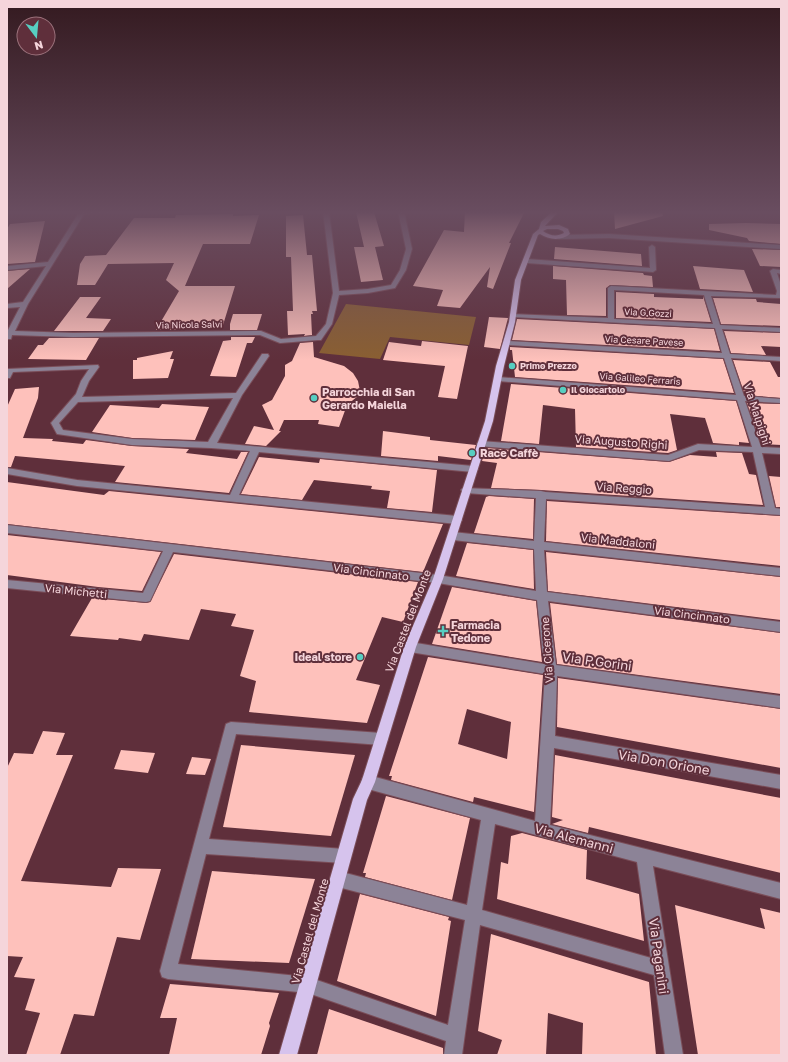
<svg xmlns="http://www.w3.org/2000/svg" width="788" height="1062" font-family="'Golos Text',sans-serif">
	<style>
		.green { fill: #8a5f32 }
		.building { fill: #fec1bb; fill-rule: evenodd }
		.lines { fill: none; stroke-linecap: round; stroke-linejoin: round }
		.minor-casing { stroke: #7a4d58; stroke-width: 2 }
		.major-casing { stroke: #7a4d58; stroke-width: 2 }
		.minor { fill: #8c8397; fill-rule: evenodd }
		.major { fill: #d6c3ed; fill-rule: evenodd }
		.poi-dot { fill: #57cec1; stroke: #5f2f3b; stroke-width: 1.5 }
		.labels { text-anchor: middle; stroke-width: 4; stroke-linejoin: round; paint-order: stroke }
		.far-street-label { font-size: 9px; fill: #f5d5db; stroke: #5f2f3b }
		.far-poi-label { font-size: 9px; font-weight: bold; fill: #f5d5db; stroke: #5f2f3b; text-anchor: start }
		.poi-label { font-size: 11px; font-weight: bold; fill: #f5d5db; stroke: #5f2f3b; text-anchor: start }
		.street-label { font-size: 11px; fill: #f5d5db; stroke: #5f2f3b }
		.near-street-label { font-size: 13px; fill: #f5d5db; stroke: #5f2f3b }
	</style>
	<rect width="100%" height="100%" fill="#5f2f3b"/>
	<polygon class="green" points="346,304 476,317 469,345 390,337 380,359 319,353"/>
	<g class="building">
		<polygon points="465,211 525,211 509,243 511,243 493,289 487,287 490,267 460,308 437,306 443,290 413,286 444,230 464,232"/>
		<polygon points="614,211 662,211 663,216 615,229"/>
		<polygon points="356,212 374,212 384,246 375,247 383,280 361,282 354,247 364,247"/>
		<polygon points="233,214 233,216 259,215 250,244 203,244 185,286 235,286 223,325 182,325 180,330 156,330 179,291 166,280 174,263 108,264 95,285 77,285 80,264 85,256 106,255 134,218 175,218 176,215"/>
		<polygon points="303,215 307,255 312,255 317,311 312,311 313,314 311,314 312,335 304,336 305,334 288,335 287,311 293,311 291,257 286,257 286,216"/>
		<polygon points="45,221 35,262 7,264 7,229 10,224"/>
		<polygon points="746,223 781,224 781,244 749,241 747,238 709,230 709,224"/>
		<polygon points="555,247 641,254 642,266 554,259"/>
		<polygon points="752,249 781,250 781,267 760,266"/>
		<polygon points="553,266 643,273 644,275 652,276 653,287 610,285 606,288 606,316 567,315 566,280 553,279"/>
		<polygon points="693,266 744,270 753,292 700,289"/>
		<polygon points="30,269 7,289 7,271"/>
		<polygon points="616,292 654,294 654,297 703,299 703,296 711,322 616,318"/>
		<polygon points="80,297 101,297 86,318 111,319 103,331 54,331"/>
		<polygon points="713,298 756,299 757,302 781,304 781,326 721,324"/>
		<polygon points="233,314 262,314 257,330 230,330 230,324"/>
		<polygon points="489,317 508,318 500,349 484,347"/>
		<polygon points="517,319 714,329 720,351 512,340"/>
		<polygon points="724,331 781,333 781,347 761,346 766,355 731,353"/>
		<polygon points="231,337 255,337 252,343 247,343 236,377 210,376 223,341 231,340"/>
		<polygon points="49,338 99,338 86,360 28,359 38,345 43,345"/>
		<polygon points="422,341 468,346 457,399 438,397 445,366 383,360 389,342 421,346"/>
		<polygon points="313,342 314,357 344,366 353,373 358,381 360,391 358,396 347,405 339,427 318,424 319,420 284,420 279,431 281,431 266,446 245,444 254,426 274,430 262,405 272,400 285,376 285,365 292,361 300,343"/>
		<polygon points="510,347 723,359 734,393 515,377 512,350 510,350"/>
		<polygon points="173,351 170,359 174,359 168,378 133,379 133,360 137,360 137,358"/>
		<polygon points="733,360 770,362 778,377 781,377 781,398 745,395"/>
		<polygon points="511,384 736,401 749,443 739,442 739,445 713,443 705,418 670,414 677,450 668,453 576,447 575,409 543,405 539,444 501,441"/>
		<polygon points="39,387 38,398 23,438 53,439 52,441 83,444 86,440 132,446 189,449 186,453 237,459 241,452 248,452 229,493 115,482 125,466 15,456 11,467 7,467 7,407 15,389"/>
		<polygon points="747,403 781,404 781,445 761,444"/>
		<polygon points="162,404 209,407 195,440 132,438 92,432 110,405 159,408"/>
		<polygon points="383,431 430,437 430,440 476,445 471,460 438,456 438,461 381,456"/>
		<polygon points="486,448 669,462 690,455 717,457 716,452 742,453 749,474 756,475 763,505 541,490 491,488 497,463 482,461"/>
		<polygon points="259,457 319,463 320,459 437,470 432,512 387,508 390,491 371,489 372,486 314,480 302,500 241,494"/>
		<polygon points="769,476 781,477 781,507 776,507"/>
		<polygon points="7,482 104,495 109,491 443,524 423,572 7,524"/>
		<polygon points="489,496 534,499 533,539 474,533 486,497"/>
		<polygon points="547,501 781,516 781,566 546,541"/>
		<polygon points="7,535 161,552 142,591 98,587 7,575"/>
		<polygon points="467,543 533,550 534,589 456,576"/>
		<polygon points="546,552 781,577 781,620 548,591"/>
		<polygon points="174,554 418,582 403,622 382,617 356,680 380,685 367,723 249,712 256,681 240,676 254,630 231,626 236,614 201,609 189,640 144,634 141,641 119,638 118,640 70,636 92,598 146,603 150,602"/>
		<polygon points="452,587 536,601 542,662 432,644"/>
		<polygon points="550,603 781,633 781,694 557,664"/>
		<path d="M 428,657 L 543,675 L 534,812 L 474,797 L 473,802 L 391,780 L 392,776 L 389,776 ZM 467,709 L 511,722 L 507,759 L 458,744 Z"/>
		<polygon points="558,678 781,709 781,768 557,727"/>
		<polygon points="43,731 65,733 56,755 73,755 21,881 111,887 118,868 161,869 140,940 117,937 94,1016 74,1014 60,1055 26,1055 40,1013 25,1010 35,979 14,977 23,957 7,956 7,768 14,753 33,754"/>
		<polygon points="241,745 355,755 331,836 223,827"/>
		<polygon points="121,750 155,753 148,773 114,769"/>
		<polygon points="555,755 781,798 781,873 589,827 588,833 552,824 563,820 552,817"/>
		<polygon points="192,757 211,759 205,775 186,774"/>
		<polygon points="386,796 470,818 452,900 365,877 366,873 363,873"/>
		<polygon points="522,833 587,850 586,879 639,894 644,941 497,899 501,862 508,864 511,836"/>
		<polygon points="212,871 315,879 289,963 191,959"/>
		<polygon points="360,894 449,917 448,920 451,921 436,1016 337,981"/>
		<polygon points="675,905 765,929 760,908 781,913 781,1055 698,1055"/>
		<polygon points="491,934 649,982 656,1055 582,1055 583,1023 548,1013 546,1055 497,1055 502,1040 478,1031"/>
		<polygon points="170,984 279,993 269,1023 270,1026 261,1055 169,1055 177,1018 160,1018"/>
		<polygon points="329,1009 443,1048 443,1055 317,1055"/>
	</g>
	<g class="lines">
		<g class="minor-casing">
			<g id="minor">
				<polygon points="80,211 145,211 84,214 28,304 15,331 73,333 261,331 281,339 316,336 326,324 333,293 323,211 329,211 339,291 368,289 391,285 400,270 406,249 398,211 404,211 412,249 406,270 395,288 368,293 339,295 332,324 321,340 318,340 280,343 260,335 73,337 12,335 11,339 7,339 7,332 20,307 7,308 7,304 23,302 46,266 7,270 7,266 48,262"/>
				<polygon points="609,234 781,245 781,249 609,238 559,239 556,237 559,235"/>
				<polygon points="652,245 655,247 656,270 653,272 527,263 524,261 527,259 650,268 649,247"/>
				<path d="M 773,269 L 781,270 L 781,274 L 777,273 L 781,285 L 781,298 L 711,296 L 720,325 L 781,328 L 781,332 L 722,329 L 730,354 L 781,357 L 781,361 L 731,358 L 744,396 L 781,399 L 781,403 L 745,401 L 761,447 L 781,448 L 781,454 L 762,453 L 775,508 L 781,509 L 781,515 L 546,499 L 544,542 L 781,568 L 781,576 L 544,550 L 547,592 L 781,622 L 781,632 L 548,601 L 556,665 L 781,696 L 781,708 L 557,676 L 555,736 L 781,775 L 781,789 L 554,748 L 550,825 L 781,883 L 781,899 L 653,866 L 683,1055 L 665,1055 L 654,975 L 480,925 L 462,1055 L 444,1055 L 446,1041 L 308,993 L 168,979 L 162,977 L 160,971 L 226,724 L 231,722 L 381,733 L 386,735 L 388,739 L 386,743 L 381,745 L 236,734 L 209,839 L 344,849 L 349,851 L 351,856 L 349,861 L 344,863 L 206,854 L 178,964 L 308,977 L 448,1025 L 465,920 L 338,887 L 333,884 L 330,879 L 333,874 L 338,871 L 467,905 L 481,820 L 368,789 L 363,787 L 361,782 L 363,777 L 368,775 L 535,821 L 545,674 L 410,652 L 406,651 L 404,647 L 406,643 L 410,642 L 544,664 L 537,600 L 438,583 L 173,552 L 150,601 L 146,602 L 7,588 L 7,580 L 143,593 L 163,551 L 7,533 L 7,525 L 438,575 L 536,591 L 534,549 L 453,540 L 449,539 L 448,536 L 449,533 L 453,532 L 534,541 L 536,498 L 466,493 L 463,492 L 461,490 L 463,488 L 541,491 L 545,492 L 765,507 L 753,452 L 699,450 L 669,461 L 478,446 L 477,444 L 478,442 L 481,441 L 668,455 L 698,444 L 752,447 L 737,400 L 498,381 L 494,379 L 498,377 L 736,395 L 724,358 L 507,345 L 503,343 L 507,341 L 722,353 L 715,328 L 513,317 L 511,316 L 511,314 L 608,318 L 608,288 L 611,286 L 776,295 L 777,291 L 770,271 ZM 614,290 L 704,295 L 713,324 L 614,319 ZM 495,824 L 637,862 L 651,958 L 482,910 Z"/>
				<path d="M 262,354 L 268,354 L 269,356 L 242,395 L 217,443 L 473,466 L 478,469 L 473,472 L 259,452 L 239,495 L 457,516 L 460,517 L 462,520 L 460,523 L 457,524 L 77,486 L 7,474 L 7,468 L 77,480 L 230,495 L 250,451 L 211,448 L 132,445 L 57,434 L 51,423 L 76,394 L 81,381 L 89,369 L 13,372 L 10,378 L 7,378 L 7,369 L 98,365 L 99,367 L 89,381 L 82,397 L 236,393 ZM 233,398 L 208,442 L 132,439 L 63,430 L 59,423 L 78,402 Z"/>
			</g>
		</g>
		<g class="major-casing">
			<path id="major" d="M 553,211 L 559,211 L 545,226 L 559,225 L 568,229 L 570,234 C 561,241 549,240 540,234 L 538,235 L 521,280 L 515,322 L 504,366 L 493,421 L 443,579 L 416,647 L 375,782 L 367,800 L 297,1055 L 279,1055 L 353,799 L 362,780 L 404,647 L 433,579 L 485,421 L 496,366 L 509,322 L 515,280 L 533,234 L 539,229 L 541,222 ZM 547,229 L 558,229 L 563,231 L 564,233 C 557,237 550,236 543,231 Z"/>
		</g>
		<use href="#minor" class="minor"/>
		<use href="#major" class="major"/>
	</g>
	<linearGradient id="sky" x2="0" y2="1"><stop stop-color="#341a20"/><stop offset="0.59" stop-color="#694d60"/><stop offset="1" stop-color="#694d60" stop-opacity="0"/></linearGradient>
	<rect width="788" height="360" fill="url(#sky)"/>
	<g class="poi-dot">
		<circle cx="512" cy="366" r="4"/>
		<circle cx="563" cy="390" r="4"/>
		<circle cx="314" cy="398" r="4"/>
		<circle cx="472" cy="453" r="4"/>
		<path d="M441 625h4v4h4v4h-4v4h-4v-4h-4v-4h4z"/>
		<circle cx="360" cy="657" r="4"/>
	</g>
	<g class="labels">
		<g class="far-street-label">
			<text transform="translate(648 313) rotate(3)" y="3">Via G.Gozzi</text>
			<text transform="translate(189 325) rotate(-1)" y="3">Via Nicola Salvi</text>
			<text transform="translate(644 341) rotate(3)" y="3">Via Cesare Pavese</text>
			<text transform="translate(640 379) rotate(4)" y="3">Via Galileo Ferraris</text>
		</g>
		<g class="far-poi-label">
			<text x="520" y="369">Primo Prezzo</text>
			<text x="571" y="393">Il Giocartolo</text>
		</g>
		<g class="poi-label">
			<text x="322" y="396">Parrocchia di San<tspan x="322" dy="13">Gerardo Maiella</tspan></text>
			<text x="480" y="457">Race Caffè</text>
			<text x="451" y="629">Farmacia<tspan x="451" dy="13">Tedone</tspan></text>
			<text x="352" y="661" text-anchor="end">Ideal store</text>
		</g>
		<g class="street-label">
			<text transform="translate(757 414) rotate(72)" y="4">Via Malpighi</text>
			<text transform="translate(621 442) rotate(4)" y="4">Via Augusto Righi</text>
			<text transform="translate(624 488) rotate(4)" y="4">Via Reggio</text>
			<text transform="translate(618 541) rotate(6)" y="4">Via Maddaloni</text>
			<text transform="translate(371 572) rotate(7)" y="4">Via Cincinnato</text>
			<text transform="translate(76 591) rotate(6)" y="4">Via Michetti</text>
			<text transform="translate(692 615) rotate(7)" y="4">Via Cincinnato</text>
			<text transform="translate(408 621) rotate(-69)" y="4">Via Castel del Monte</text>
			<text transform="translate(547 650) rotate(-94)" y="4">Via Cicerone</text>
			<text transform="translate(310 931) rotate(-74)" y="4">Via Castel del Monte</text>
		</g>
		<g class="near-street-label">
			<text transform="translate(597 661) rotate(8)" y="5">Via P.Gorini</text>
			<text transform="translate(664 762) rotate(10)" y="5">Via Don Orione</text>
			<text transform="translate(574 838) rotate(15)" y="5">Via Alemanni</text>
			<text transform="translate(659 956) rotate(82)" y="5">Via Paganini</text>
		</g>
	</g>
	<rect width="788" height="1062" fill="none" stroke="#f5d5db" stroke-width="16"/>
	<g transform="translate(36 36) rotate(164)"><circle r="19" fill="#5f2f3b" stroke="#9b717b"/>
	<path d="M0-3L7 15L0 10L-7 15Z" fill="#57cec1"/>
	<text y="-6" font-size="11" font-weight="bold" text-anchor="middle" fill="#f5d5db">N</text>
	</g>
</svg>
